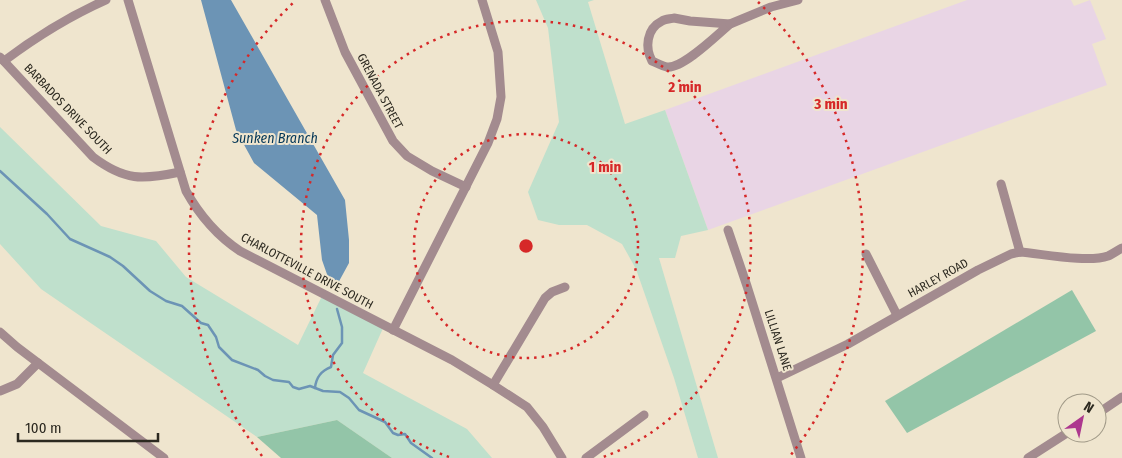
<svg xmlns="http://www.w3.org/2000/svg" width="1122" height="458" font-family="'Fira Sans Condensed',sans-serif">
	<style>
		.industrial { fill: #e9d5e5 }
		.green { fill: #bfe0cc }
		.forest { fill: #93c5a8 }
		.water { fill: #6c94b5 }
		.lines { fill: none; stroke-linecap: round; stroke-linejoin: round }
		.stream { stroke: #6c94b5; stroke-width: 2.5 }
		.street { stroke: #a38b8f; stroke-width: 9 }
		.ring { fill: none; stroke: #d62828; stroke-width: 2.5; stroke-dasharray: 2.5 5 }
		.labels { text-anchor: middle; stroke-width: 4; stroke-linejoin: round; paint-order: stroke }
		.street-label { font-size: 12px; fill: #2c2920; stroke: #efe5ce }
		.water-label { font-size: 14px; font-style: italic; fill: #033657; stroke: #efe5ce }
		.centre { fill: #d62828; stroke: #efe5ce; stroke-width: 2.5 }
		.ring-label { font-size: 15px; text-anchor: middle; font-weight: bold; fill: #d62828; stroke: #efe5ce; stroke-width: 4; stroke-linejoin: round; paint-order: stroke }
	</style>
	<rect width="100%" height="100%" fill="#efe5ce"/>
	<polygon class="industrial" points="967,0 1071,0 1074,6 1090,0 1106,39 1092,44 1107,85 708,230 665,110"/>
	<g class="green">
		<polygon points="536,0 594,0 588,2 625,124 665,110 708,230 681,236 675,258 659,258 718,458 698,458 674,378 636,269 622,244 587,225 559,225 538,220 528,192 559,122 548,28"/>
		<polygon points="0,127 101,226 156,241 186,277 298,345 323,294 384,326 363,373 467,429 492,458 392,458 337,420 257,437 41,289 0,244"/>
	</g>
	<g class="forest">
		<polygon points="1072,290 1096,331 907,433 885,401"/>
		<polygon points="337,420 392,458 281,458 257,437"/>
	</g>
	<polygon class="water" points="201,0 231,0 345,200 349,240 349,263 337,285 329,280 322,260 317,215 254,163 236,130"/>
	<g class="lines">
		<g class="stream">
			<polyline points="0,171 47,214 70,239 110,257 123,266 150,291 166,301 182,306 201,323 208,325 216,337 219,347 232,360 258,370 265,376 273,380 289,382 293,387 299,389 310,386 323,391 340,392 349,398 359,410 385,422 393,433 398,435 405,434 411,443 432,458"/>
			<path d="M 315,388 C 316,377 321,371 331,367 L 333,355 L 342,343 L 342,327 L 337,309"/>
		</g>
		<g class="street">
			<path d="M 128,0 L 186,191 C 200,216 216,235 240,251 L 452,360 L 493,385 L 527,407 L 543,427 L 562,458"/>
			<polyline points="325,0 345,52 393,141 407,156 432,171 466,187"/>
			<path d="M 674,18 L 690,21 L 730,24 C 718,34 683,69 667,67 C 662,66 657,63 652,61 C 645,48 646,29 662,21 C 665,19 670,19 674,18 Z"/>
			<polyline points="730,24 771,7 798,0"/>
			<path d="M 0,57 L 93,157 C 125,181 142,180 180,172"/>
			<path d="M 4,61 C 36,37 70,16 106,0"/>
			<polyline points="1001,184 1020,252"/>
			<polyline points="728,230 747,286 801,458"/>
			<polyline points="866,254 897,315"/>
			<polyline points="393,330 488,143 497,119 501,97 498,52 482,0"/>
			<polyline points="0,332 17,347 164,458"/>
			<path d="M 777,378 L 848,344 L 978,270 L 1011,254 L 1020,252 C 1043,254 1088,263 1108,256 C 1113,254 1118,250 1122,248"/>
			<polyline points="493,385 545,298 552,292 565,287"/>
			<polyline points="0,391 17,384 38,363"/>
			<polyline points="1097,414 1122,397"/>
			<polyline points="586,458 644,415"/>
			<polyline points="1028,458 1067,433"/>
		</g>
	</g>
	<g class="ring">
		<circle cx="526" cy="246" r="112"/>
		<path d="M449 457A225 225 0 1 1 603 457"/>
		<path d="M262 456A337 337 0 0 1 294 2M758 2A337 337 0 0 1 790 456"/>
	</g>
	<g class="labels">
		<g class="street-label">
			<text transform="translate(380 91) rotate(62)" y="4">GRENADA STREET</text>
			<text transform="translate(68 109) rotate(46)" y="4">BARBADOS DRIVE SOUTH</text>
			<text transform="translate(307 271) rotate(28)" y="4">CHARLOTTEVILLE DRIVE SOUTH</text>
			<text transform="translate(938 278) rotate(-29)" y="4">HARLEY ROAD</text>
			<text transform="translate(778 340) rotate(72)" y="4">LILLIAN LANE</text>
		</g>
		<g class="water-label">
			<text x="275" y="143">Sunken Branch</text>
		</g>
	</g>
	<circle cx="526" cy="246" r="8" class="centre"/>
	<g class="ring-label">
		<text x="685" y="92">2 min</text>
		<text x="831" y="109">3 min</text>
		<text x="605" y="172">1 min</text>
	</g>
	<g transform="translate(1082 418) rotate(33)"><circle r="24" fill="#efe5ce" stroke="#a19a88"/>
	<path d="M0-4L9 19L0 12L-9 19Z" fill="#ad378e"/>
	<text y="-8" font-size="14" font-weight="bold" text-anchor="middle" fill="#2c2920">N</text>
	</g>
	<path d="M18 433v8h140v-8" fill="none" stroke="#2c2920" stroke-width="2.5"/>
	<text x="25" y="433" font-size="15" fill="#2c2920" stroke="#efe5ce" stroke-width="4" paint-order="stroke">100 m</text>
</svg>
